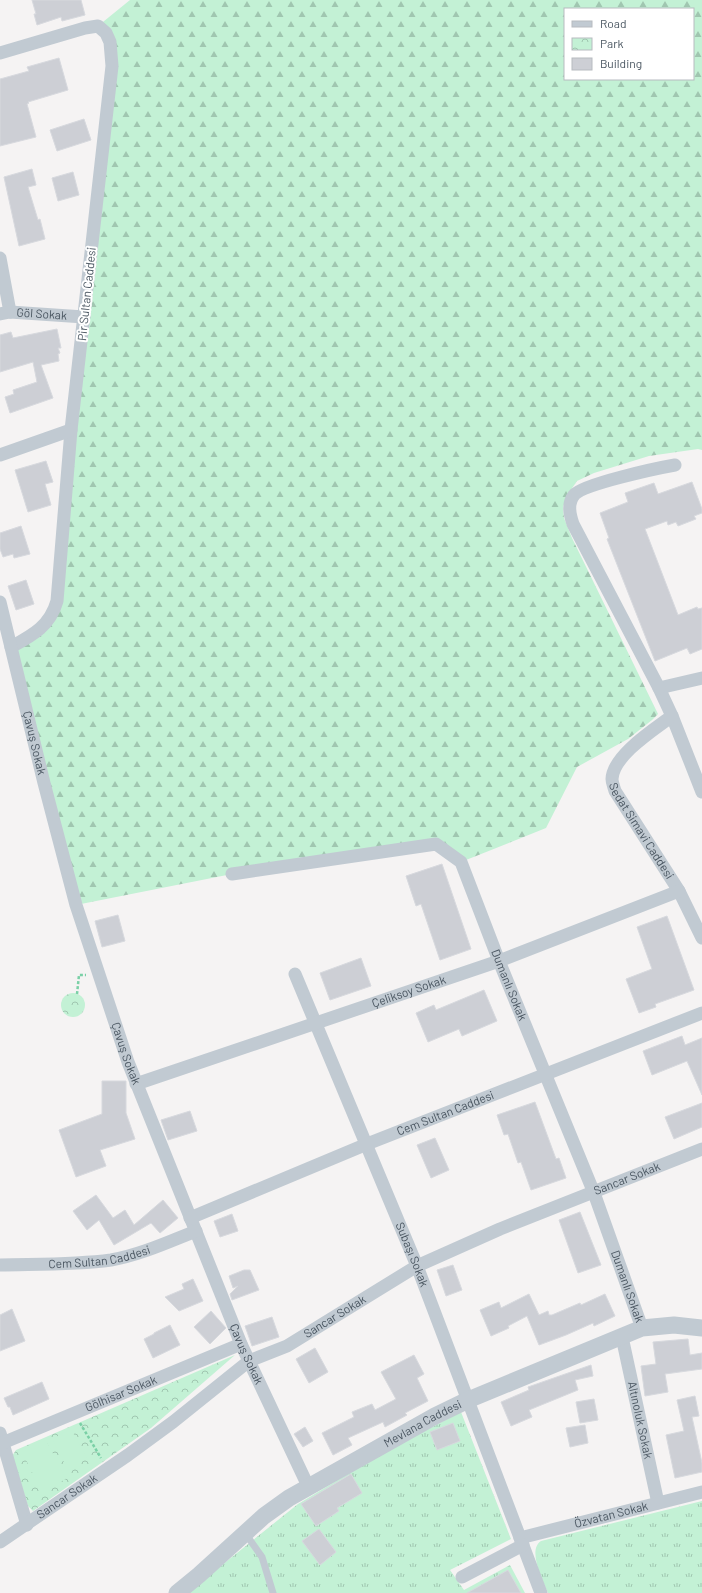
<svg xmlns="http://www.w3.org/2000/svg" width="702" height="1593" font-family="Barlow,sans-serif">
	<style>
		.grass { fill: url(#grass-tufts) }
		.forest { fill: url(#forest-firs); fill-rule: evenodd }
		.park { fill: url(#park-crowns) }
		.pitch { fill: #c3f1d5 }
		.building { fill: #cdcfd5; stroke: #d7d9de }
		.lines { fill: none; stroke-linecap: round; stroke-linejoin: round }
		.path { stroke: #7ad0a6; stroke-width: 2.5; stroke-dasharray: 3 2; stroke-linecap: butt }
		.service { stroke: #c1cad2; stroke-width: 7 }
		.minor { stroke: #c1cad2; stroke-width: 13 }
		.tertiary { stroke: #c1cad2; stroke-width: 17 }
		.labels { text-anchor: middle; stroke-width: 4; stroke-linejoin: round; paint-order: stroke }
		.street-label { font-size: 12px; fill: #4a5661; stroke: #fff }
	</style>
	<defs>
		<pattern id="grass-tufts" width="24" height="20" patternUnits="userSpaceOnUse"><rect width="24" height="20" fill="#c3f1d5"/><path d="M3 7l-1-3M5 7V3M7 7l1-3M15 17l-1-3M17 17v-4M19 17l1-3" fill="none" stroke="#a0c6b0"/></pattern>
		<pattern id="forest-firs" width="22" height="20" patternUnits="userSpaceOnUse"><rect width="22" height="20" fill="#c3f1d5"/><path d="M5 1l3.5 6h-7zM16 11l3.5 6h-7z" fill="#a0c6b0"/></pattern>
		<pattern id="park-crowns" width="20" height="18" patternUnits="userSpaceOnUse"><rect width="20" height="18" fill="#c3f1d5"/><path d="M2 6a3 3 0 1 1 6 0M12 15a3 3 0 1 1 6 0" fill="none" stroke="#a0c6b0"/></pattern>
	</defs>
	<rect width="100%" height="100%" fill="#f5f3f3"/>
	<g class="grass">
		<polygon points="461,1412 511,1539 450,1570 464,1590 510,1565 525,1593 187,1593 298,1504 386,1451"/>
		<path d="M 702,1501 L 702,1593 L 548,1593 C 543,1581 527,1550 541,1541 Z"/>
	</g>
	<path class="forest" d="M 130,0 L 702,0 L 702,450 L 698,449 L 649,456 L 594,473 L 577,481 L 568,494 L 563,507 L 564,518 L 572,538 L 658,714 L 652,720 L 628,739 L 577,767 L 546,828 L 461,862 L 436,844 L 232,874 L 76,905 L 11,647 L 50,620 L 112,66 L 98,26 ZM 565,9 L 693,9 L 693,79 L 565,79 Z"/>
	<g class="park">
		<circle cx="73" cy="1005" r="12"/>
		<polygon points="235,1355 151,1428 33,1511 28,1506 12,1456 16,1450"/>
	</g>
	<g class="pitch">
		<polygon points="71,1429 87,1458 67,1468 52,1439"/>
		<polygon points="46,1440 66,1479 42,1492 22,1452"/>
	</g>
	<g class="building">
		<polygon points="32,0 81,0 85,15 62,21 61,17 37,25 34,14 36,14"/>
		<polygon points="59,58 68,90 28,102 29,103 27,104 36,137 0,146 0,79 29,71 27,67"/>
		<polygon points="84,119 91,140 57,151 50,130"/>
		<polygon points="32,169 36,185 28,187 38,220 40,219 45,239 19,246 4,177"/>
		<polygon points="73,172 79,195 58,201 52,178"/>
		<polygon points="57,329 61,348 58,348 60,353 58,354 59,361 41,365 53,398 10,413 5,397 14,394 13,390 37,382 33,362 0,372 0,335 11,332 13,338"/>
		<polygon points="46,461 53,482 45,484 51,505 28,512 15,470"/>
		<polygon points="692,482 702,509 702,513 694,516 696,519 678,526 676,522 668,525 667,521 645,529 678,615 697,607 698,609 702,608 702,649 690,654 687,648 655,661 607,539 609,538 600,513 628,502 625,493 654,483 658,494"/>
		<polygon points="21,526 30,554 14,558 13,554 3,557 0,549 0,533"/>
		<polygon points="26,580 34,604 16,610 8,586"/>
		<polygon points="442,864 471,949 440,960 421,904 416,906 406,876"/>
		<polygon points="118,915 125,941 102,947 95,921"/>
		<polygon points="667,916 694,990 655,1004 656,1007 639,1013 626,979 652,969 637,927"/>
		<polygon points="361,958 371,986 330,1000 320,973"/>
		<polygon points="484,990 497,1021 462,1036 459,1029 428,1042 416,1013 434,1005 436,1010"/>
		<polygon points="682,1036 685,1045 702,1038 702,1095 687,1061 652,1075 643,1051"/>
		<polygon points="102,1081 126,1081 126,1113 135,1139 100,1150 106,1166 76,1177 59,1130 102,1114"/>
		<polygon points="535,1102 556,1159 559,1158 566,1178 531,1190 521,1162 518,1163 508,1134 504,1135 497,1115"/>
		<polygon points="702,1103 702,1127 674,1139 665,1117"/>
		<polygon points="190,1111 197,1131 168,1140 161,1120"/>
		<polygon points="435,1138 449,1170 431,1178 417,1145"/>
		<polygon points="96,1195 113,1218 125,1210 134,1225 163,1200 178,1218 160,1233 151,1223 114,1245 99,1220 87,1230 73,1211"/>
		<polygon points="580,1212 601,1265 578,1273 559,1220"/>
		<polygon points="232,1214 238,1231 220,1237 214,1221"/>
		<polygon points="453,1265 462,1290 446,1296 437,1270"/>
		<polygon points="244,1270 250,1270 259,1290 232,1300 230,1294 238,1286 233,1288 229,1276"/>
		<polygon points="193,1279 203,1301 179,1311 165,1297 184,1289 182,1284"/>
		<polygon points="529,1294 539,1315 548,1311 549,1315 552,1315 580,1303 581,1305 605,1294 615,1316 594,1326 593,1323 566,1335 539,1345 527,1316 508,1326 509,1328 491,1336 480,1310 499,1302 501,1308"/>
		<polygon points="12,1309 25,1341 0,1351 0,1315"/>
		<polygon points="211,1311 226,1328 210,1344 194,1327"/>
		<polygon points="272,1317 279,1337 252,1346 245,1326"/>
		<polygon points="170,1325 180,1345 153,1358 144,1339 154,1334 154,1333"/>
		<polygon points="688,1339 690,1355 702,1353 702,1369 665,1374 668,1392 645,1396 641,1366 656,1364 653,1342"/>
		<polygon points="315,1348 328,1372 309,1383 296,1359"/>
		<polygon points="414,1355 424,1374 417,1378 428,1401 405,1413 407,1415 385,1427 383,1422 348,1438 352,1445 333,1455 322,1433 354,1417 352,1412 372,1404 375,1410 396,1399 381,1372"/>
		<polygon points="591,1365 593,1376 575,1380 578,1390 529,1410 532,1417 511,1426 501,1402 529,1390 528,1387"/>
		<polygon points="42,1382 49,1399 13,1415 10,1407 8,1407 4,1398"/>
		<polygon points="695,1396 699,1416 692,1417 702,1463 702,1472 675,1478 666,1435 684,1431 677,1400"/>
		<polygon points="594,1399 598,1420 580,1423 576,1402"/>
		<polygon points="453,1423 460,1441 437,1450 430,1432"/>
		<polygon points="585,1425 588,1443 570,1447 566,1428"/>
		<polygon points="305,1427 313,1441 303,1447 294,1434"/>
		<polygon points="351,1474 362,1493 337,1508 339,1511 316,1526 301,1504"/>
		<polygon points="319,1529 336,1552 320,1565 302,1541"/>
		<polygon points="508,1570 521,1593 467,1593"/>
	</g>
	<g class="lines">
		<g class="path">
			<polyline points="77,994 79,975 86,975"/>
			<polyline points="80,1423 101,1458"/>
		</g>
		<polyline class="service" points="245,1533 262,1557 273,1593"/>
		<g class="minor">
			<path d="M 0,53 L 85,28 L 98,26 L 106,33 L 110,42 L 112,66 L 71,430 L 57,601 C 50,626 33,635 11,647"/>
			<polyline points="0,258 10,312"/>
			<path id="s1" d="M 0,314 L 10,312 L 84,317"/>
			<polyline points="0,455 71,430"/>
			<path id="s2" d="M 0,602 L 44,783 L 76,905 L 128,1062 L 241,1344 L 308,1486"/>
			<polyline points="702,678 659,688 672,716 702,792"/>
			<path d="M 659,688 L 573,524 C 570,515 567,504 574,495 C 583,484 658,468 675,465"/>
			<path id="s3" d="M 672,716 C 655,729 613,755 612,779 C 612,783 614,787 615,791 L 679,891 L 702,938"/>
			<path id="s4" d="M 232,874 L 436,844 L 461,862 L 499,961 L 594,1193 L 642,1328"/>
			<path id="s5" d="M 295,974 L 417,1266 L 541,1593"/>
			<path id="s6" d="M 136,1084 L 499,961 L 679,891"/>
			<path id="s7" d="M 190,1218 L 367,1144 L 702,1013"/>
			<path id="s8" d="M 0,1265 C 37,1264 74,1265 111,1260 C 140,1255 168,1242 196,1231"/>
			<path id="s9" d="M 622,1337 L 658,1503"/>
			<polyline points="0,1433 27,1525"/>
			<path id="s10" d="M 0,1444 L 241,1344"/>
			<path id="s11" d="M 520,1538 L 702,1492"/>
			<path id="s12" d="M 0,1542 L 128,1455 L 173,1422 L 249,1361 L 287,1346 L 417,1266 L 500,1229 L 702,1149"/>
			<polyline points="462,1577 523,1545"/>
		</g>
		<path class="tertiary" id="s13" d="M 177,1593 L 199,1575 L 264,1516 L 289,1498 L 435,1416 L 468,1400 L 642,1328 L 674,1325 L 702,1328"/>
	</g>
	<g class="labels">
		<g class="street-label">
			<text transform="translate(87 294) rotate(-84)" y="4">Pir Sultan Caddesi</text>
			<text dy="4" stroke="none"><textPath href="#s1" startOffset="42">Göl Sokak</textPath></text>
			<text dy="4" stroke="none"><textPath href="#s2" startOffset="145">Çavuş Sokak</textPath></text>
			<text dy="4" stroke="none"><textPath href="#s3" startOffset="149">Sedat Simavi Caddesi</textPath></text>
			<text dy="4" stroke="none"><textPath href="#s4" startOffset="369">Dumanlı Sokak</textPath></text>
			<text dy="4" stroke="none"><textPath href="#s6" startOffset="288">Çeliksoy Sokak</textPath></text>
			<text dy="4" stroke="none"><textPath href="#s2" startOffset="469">Çavuş Sokak</textPath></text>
			<text dy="4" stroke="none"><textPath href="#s7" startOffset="276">Cem Sultan Caddesi</textPath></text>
			<text dy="4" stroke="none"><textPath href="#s12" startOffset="729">Sancar Sokak</textPath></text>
			<text dy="4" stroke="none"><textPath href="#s5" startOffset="304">Subaşı Sokak</textPath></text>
			<text dy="4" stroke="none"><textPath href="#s8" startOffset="100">Cem Sultan Caddesi</textPath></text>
			<text dy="4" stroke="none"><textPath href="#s4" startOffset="693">Dumanlı Sokak</textPath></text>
			<text dy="4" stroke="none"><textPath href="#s12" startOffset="405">Sancar Sokak</textPath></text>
			<text dy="4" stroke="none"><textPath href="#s2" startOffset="793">Çavuş Sokak</textPath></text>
			<text dy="4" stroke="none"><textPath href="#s10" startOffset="131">Gölhisar Sokak</textPath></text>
			<text dy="4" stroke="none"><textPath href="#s9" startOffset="85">Altınoluk Sokak</textPath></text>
			<text dy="4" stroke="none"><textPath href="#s13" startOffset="300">Mevlana Caddesi</textPath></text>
			<text dy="4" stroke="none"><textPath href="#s12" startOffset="81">Sancar Sokak</textPath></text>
			<text dy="4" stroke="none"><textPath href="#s11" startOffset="94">Özvatan Sokak</textPath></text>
		</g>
	</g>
	<rect x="564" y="8" width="130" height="72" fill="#ffffff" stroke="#b7bbc0"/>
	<rect x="572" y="21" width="20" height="6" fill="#c1cad2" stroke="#b7bbc0"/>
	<text x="600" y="28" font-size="12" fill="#4a5661">Road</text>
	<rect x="572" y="38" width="20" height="12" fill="url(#park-crowns)" stroke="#b7bbc0"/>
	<text x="600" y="48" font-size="12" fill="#4a5661">Park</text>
	<rect x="572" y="58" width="20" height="12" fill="#cdcfd5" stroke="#b7bbc0"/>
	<text x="600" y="68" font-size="12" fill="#4a5661">Building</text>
</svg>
